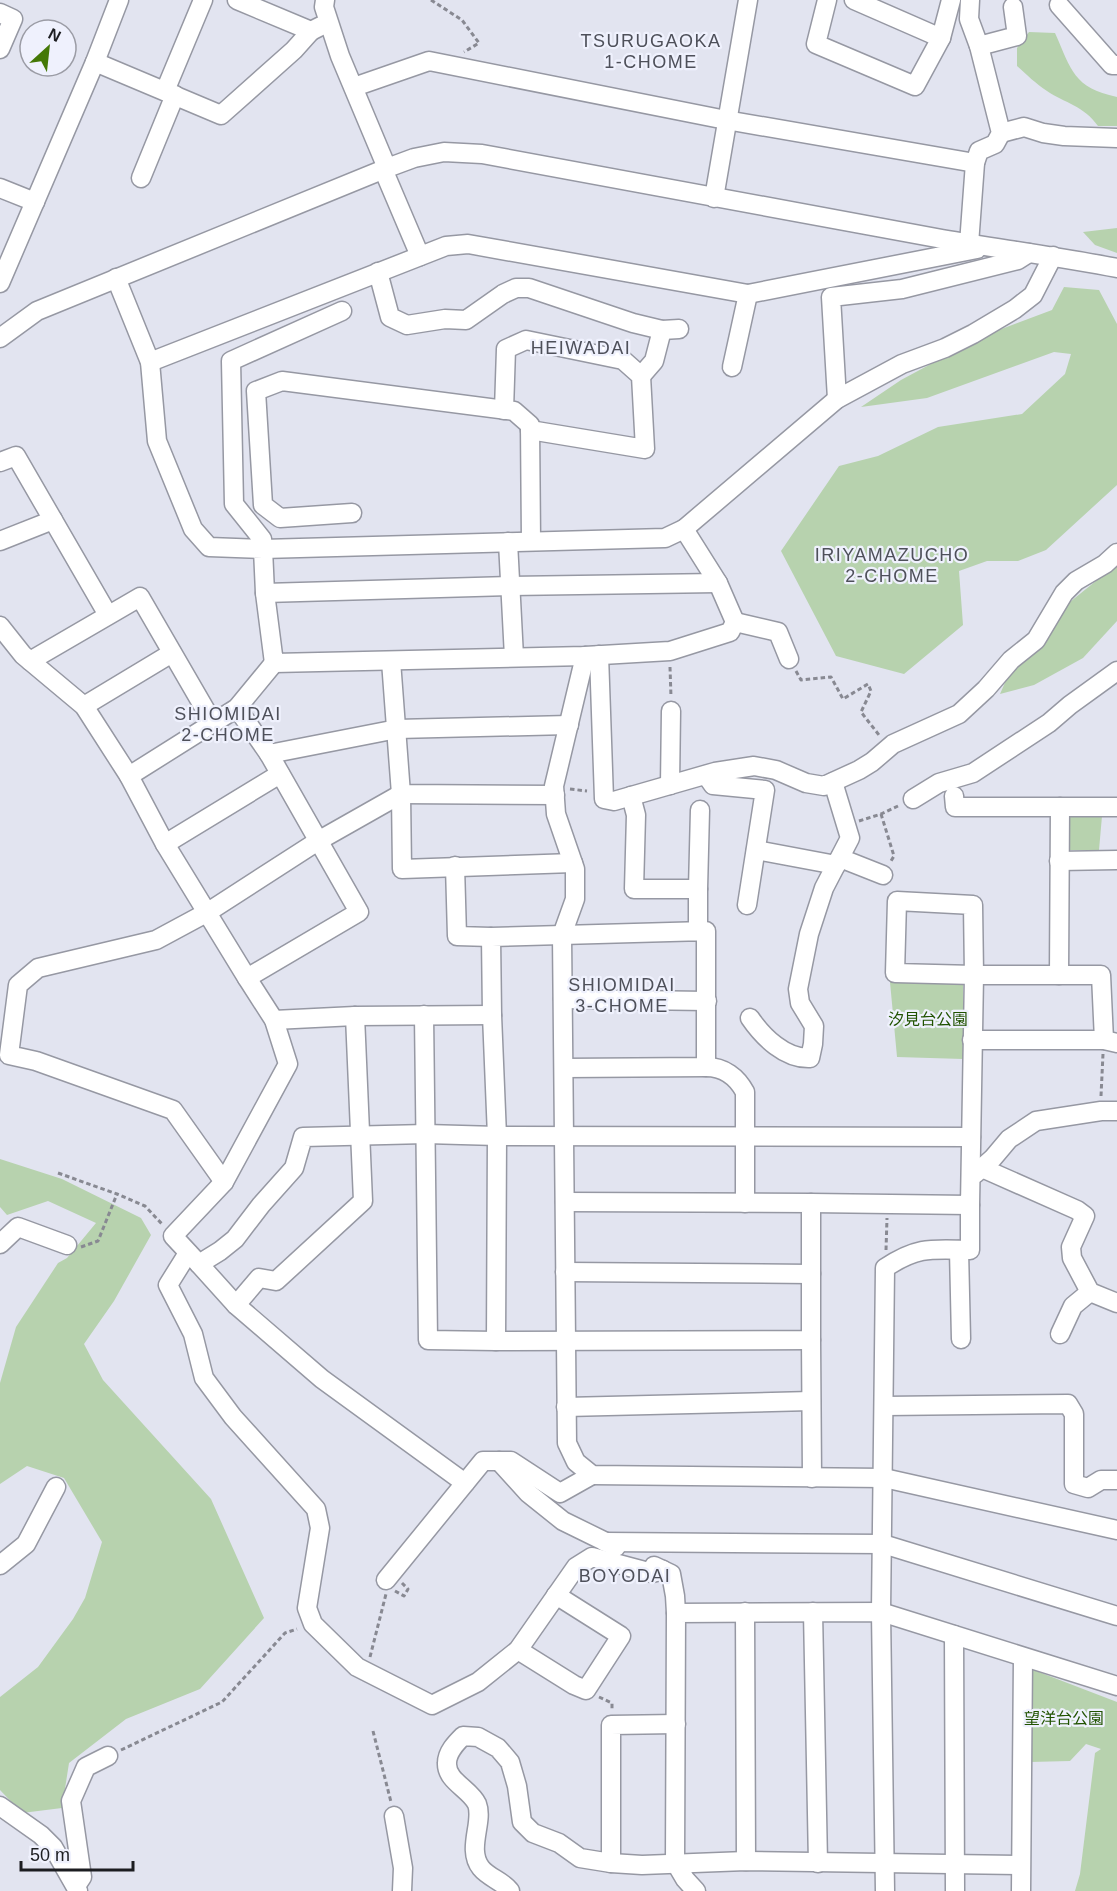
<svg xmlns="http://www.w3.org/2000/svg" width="1117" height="1891" font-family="Helvetica,'Noto Sans JP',sans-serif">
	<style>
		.green { fill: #b7d2ae }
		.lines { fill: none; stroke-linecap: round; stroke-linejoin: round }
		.minor-casing { stroke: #9698a3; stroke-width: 21 }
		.path { stroke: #888992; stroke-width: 3; stroke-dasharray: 4.5 3; stroke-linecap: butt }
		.minor { stroke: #fff; stroke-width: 18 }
		.labels { text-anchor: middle; stroke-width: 4.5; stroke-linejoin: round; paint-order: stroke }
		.park-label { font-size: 16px; fill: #215301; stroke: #eff1fd }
		.neighbourhood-label { font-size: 18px; letter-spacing: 1.5px; fill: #4e505a; stroke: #eff1fd }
	</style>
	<rect width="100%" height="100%" fill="#e2e4f0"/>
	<g class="green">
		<path d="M 1029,32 L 1055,33 C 1072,71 1073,87 1117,97 L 1117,126 L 1098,126 C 1084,106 1065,103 1047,91 C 1036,84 1026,74 1017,66 L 1017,48 Z"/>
		<polygon points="1117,228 1117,253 1095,245 1083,232"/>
		<polygon points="1064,287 1099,290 1117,324 1117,485 1046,550 1018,561 987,561 959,571 963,625 904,674 836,656 781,551 839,466 878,456 938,427 1022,414 1065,374 1071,354 1054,352 927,398 861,407 901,380 983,336 1052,310"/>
		<polygon points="1117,564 1117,621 1083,658 1034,685 1000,694 1024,639"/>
		<polygon points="1065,815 1102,816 1099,850 1064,850"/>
		<polygon points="890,982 963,982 963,1059 897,1057"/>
		<polygon points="0,1159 62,1179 141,1218 151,1235 114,1301 84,1344 103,1380 211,1499 264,1618 200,1689 126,1719 69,1763 62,1808 22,1813 0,1790 0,1697 38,1667 73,1619 85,1598 102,1542 64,1478 27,1466 0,1484 0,1383 16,1327 58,1263 67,1258 96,1223 48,1201 7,1215 0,1207"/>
		<polygon points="1031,1669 1117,1702 1117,1891 1075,1891 1080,1874 1095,1753 1101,1749 1086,1744 1070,1761 1030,1762"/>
	</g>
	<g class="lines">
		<g class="minor-casing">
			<g id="minor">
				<polyline points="237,0 311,31 321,26"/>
				<polyline points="325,0 324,7 340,56 387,168"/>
				<polyline points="827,0 816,44 915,86 941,38 951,0"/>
				<polyline points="854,0 941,38"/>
				<polyline points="1059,5 1112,65 1117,65"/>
				<polyline points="0,13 13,19 0,49"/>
				<polyline points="979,46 1017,36 1013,7"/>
				<polyline points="95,62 221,115 294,50 311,31"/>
				<polyline points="354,87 429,61 726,120 975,163"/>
				<polyline points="165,91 203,0"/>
				<polyline points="1001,133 1024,127 1043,133 1064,136 1117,138"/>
				<polyline points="383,169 420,256"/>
				<polyline points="141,178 175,95"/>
				<polyline points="0,188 35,202"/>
				<polyline points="714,198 748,0"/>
				<polyline points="969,244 975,163 979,151 995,144 1001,133 979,46 969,19 970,0"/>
				<polyline points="378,272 390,317 407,325 445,319 466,320 503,294 516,288 529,288 633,323 662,330 679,329"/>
				<polyline points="116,278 150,362 157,441 193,529 209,547 263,549 265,593 274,663 585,656 670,651 730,632 735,622 718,583 684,529 665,538 263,549 262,539 234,504 231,361 342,311"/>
				<polyline points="0,283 95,62 119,0"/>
				<path d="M 0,338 L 37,311 L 387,168 L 414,158 L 444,152 L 482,154 C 636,183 789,211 942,239 C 1001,249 1059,257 1117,268"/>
				<polyline points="150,362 446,246 468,244 748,294 977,249"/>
				<polyline points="732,367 748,294"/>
				<polyline points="641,376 654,361 662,330"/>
				<polyline points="837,399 831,297 902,289 1018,260 1029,253"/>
				<polyline points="504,410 506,349 526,340 623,360 641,376 645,449 530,430"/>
				<polyline points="0,462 16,456 108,615"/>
				<polyline points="352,513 280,518 263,505 256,391 282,381 514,411 530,425 531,541"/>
				<polyline points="684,529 837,399 902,364 945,348 973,334 1015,309 1033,295 1053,256"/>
				<polyline points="0,541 53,520"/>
				<polyline points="508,542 514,657"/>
				<polyline points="265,593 510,586 718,583"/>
				<polyline points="735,622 778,632 789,659"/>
				<polyline points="0,626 23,655 84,706 129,776"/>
				<polyline points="599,655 604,799 614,801 715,772 754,766 776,770 806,783 824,786 859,770 872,762 893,744 959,714 986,689 1011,660 1036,640 1064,593 1076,581 1105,564 1117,553"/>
				<polyline points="585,656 554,786 556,814 575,869 575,899 562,935 567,1443 576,1462 592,1475 884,1478 1117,1530"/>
				<polyline points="30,661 140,597 213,723"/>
				<polyline points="391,661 401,794 555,795"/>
				<polyline points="274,663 237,708 129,776 165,844 247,978 359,912 269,754 397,729 569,725"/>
				<polyline points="84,706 172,653"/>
				<polyline points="237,708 269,754"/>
				<polyline points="706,775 713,785 765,790 747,905"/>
				<polyline points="670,785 671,711"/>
				<polyline points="631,796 636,815 634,889 698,889 698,931"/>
				<polyline points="954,796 955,807 1117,807"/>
				<polyline points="913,799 939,783 973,773 1049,723 1070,705 1117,671"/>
				<polyline points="165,844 280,774"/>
				<polyline points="756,850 836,865"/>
				<polyline points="840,858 883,875"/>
				<polyline points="1059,861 1117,860"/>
				<polyline points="455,866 457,936 491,937"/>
				<polyline points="698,889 700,810"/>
				<polygon points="897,901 973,905 974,975 895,973"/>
				<polyline points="1059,975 1060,807"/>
				<polyline points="247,978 274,1020 288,1064 224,1182 173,1236 199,1264 220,1251 235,1239 261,1205 294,1168 303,1137 426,1134 497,1136 971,1137"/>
				<polyline points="563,999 707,1001"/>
				<polyline points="424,1015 428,1340 496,1341"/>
				<path d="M 750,1018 C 763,1037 785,1059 810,1058 L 813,1044 L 814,1026 L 800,1003 L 798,989 L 809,934 L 824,888 L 850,838 L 833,782"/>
				<polyline points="274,1020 355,1016 492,1015"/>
				<polyline points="972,1040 1104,1040 1117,1043"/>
				<path d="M 706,1067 C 724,1067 737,1077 745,1092 L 745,1203"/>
				<polyline points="564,1068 706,1067 706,931 491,937 492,1015 497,1136 496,1341 811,1340 811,1203 565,1202"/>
				<polyline points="982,1168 1077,1210 1085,1216 1071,1247 1072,1258 1090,1292 1117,1303"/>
				<polyline points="975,1174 993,1158 1009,1139 1036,1121 1101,1111 1117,1111"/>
				<polyline points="224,1182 173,1110 36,1061 9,1055 18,985 38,968 156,940 208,912 318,841 401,794 402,869 573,863"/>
				<polyline points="811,1203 970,1205 974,975 1101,975 1104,1040"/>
				<polyline points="0,1244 18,1227 67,1245"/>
				<polyline points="959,1250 961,1339"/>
				<polyline points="188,1253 168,1285 193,1334 204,1378 233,1417 316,1509 320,1528 307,1608 313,1624 357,1667 432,1705 478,1682 518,1650 576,1567 592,1557 652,1573 663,1570"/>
				<polyline points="199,1264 236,1305 322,1379 465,1483"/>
				<polyline points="565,1272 811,1274"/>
				<polyline points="236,1305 259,1278 276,1281 363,1201 355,1016"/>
				<polyline points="1060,1334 1073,1306 1090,1292"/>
				<polyline points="811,1340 812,1478"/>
				<polyline points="885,1406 1068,1404 1074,1414 1074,1484 1088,1488 1101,1480 1117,1480"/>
				<polyline points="566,1407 811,1401"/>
				<polyline points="499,1461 528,1493 563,1521 616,1547"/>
				<polyline points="605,1542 883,1544 1117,1616"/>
				<polyline points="0,1565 26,1544 56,1487"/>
				<polyline points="654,1566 671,1574 675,1596 676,1613"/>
				<polyline points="386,1580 483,1461 511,1461 560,1493 592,1475"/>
				<polyline points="745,1612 746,1861"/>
				<polyline points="813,1612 818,1863"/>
				<polyline points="954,1635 955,1891"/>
				<polyline points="518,1650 574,1685 586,1690 621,1636 556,1595"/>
				<polyline points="0,1806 41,1835 53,1847 78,1891"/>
				<polyline points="394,1816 403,1868 402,1891"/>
				<polyline points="611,1863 611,1725 676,1724"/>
				<polyline points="76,1886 82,1877 71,1801 86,1767 108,1756"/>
				<path d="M 510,1891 C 503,1881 489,1878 481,1868 C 466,1849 484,1822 477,1804 C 470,1789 446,1781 447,1763 C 447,1752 456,1743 463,1736 L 478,1737 L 498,1748 L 510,1762 L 517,1786 L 522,1822 L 533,1833 L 559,1843 L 580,1858 L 611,1863 L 642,1865 L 746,1861 L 1020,1865"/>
				<polyline points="696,1891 685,1879 675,1862 676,1613 881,1612 1117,1686"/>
				<path d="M 885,1891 L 881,1612 L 885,1268 C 918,1246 932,1249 970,1250 L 970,1205"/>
				<polyline points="1021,1891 1023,1658"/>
			</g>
		</g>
		<g class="path">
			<polyline points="431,0 462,20 479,43 464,52"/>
			<polyline points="670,667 671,697"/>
			<polyline points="796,671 801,680 831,677 843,699 868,684 871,691 861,712 879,735"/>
			<polyline points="570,789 587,791"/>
			<polyline points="881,814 894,856 891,861"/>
			<polyline points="859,821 881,814 898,806"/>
			<polyline points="1101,1096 1103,1054"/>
			<polyline points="58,1173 117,1194 145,1206 162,1224"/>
			<polyline points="81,1247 98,1241 117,1194"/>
			<polyline points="886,1250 887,1218"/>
			<polyline points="395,1591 404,1596 408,1589 402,1583"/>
			<polyline points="370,1657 386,1594"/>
			<polyline points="599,1697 612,1703 612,1709"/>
			<polyline points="373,1731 391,1802"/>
			<polyline points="121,1750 222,1702 285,1633 297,1629"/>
		</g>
		<use href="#minor" class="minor"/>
	</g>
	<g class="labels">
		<g class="park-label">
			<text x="928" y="1025">汐見台公園</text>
			<text x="1064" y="1724">望洋台公園</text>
		</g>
		<g class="neighbourhood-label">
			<text x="651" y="47">TSURUGAOKA<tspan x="651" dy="21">1-CHOME</tspan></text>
			<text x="581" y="354">HEIWADAI</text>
			<text x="892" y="561">IRIYAMAZUCHO<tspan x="892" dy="21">2-CHOME</tspan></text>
			<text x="228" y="720">SHIOMIDAI<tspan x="228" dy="21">2-CHOME</tspan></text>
			<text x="622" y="991">SHIOMIDAI<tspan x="622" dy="21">3-CHOME</tspan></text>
			<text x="625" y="1582">BOYODAI</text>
		</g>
	</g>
	<g transform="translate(48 48) rotate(27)"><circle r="28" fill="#eff1fd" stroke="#9b9ca5" stroke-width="1.5"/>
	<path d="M0-4.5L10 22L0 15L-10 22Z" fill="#447806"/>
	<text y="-9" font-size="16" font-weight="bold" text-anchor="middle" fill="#1c1d21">N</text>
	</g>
	<path d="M21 1861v9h112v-9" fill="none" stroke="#1c1d21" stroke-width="3"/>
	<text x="30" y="1861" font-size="18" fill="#1c1d21" stroke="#eff1fd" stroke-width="4.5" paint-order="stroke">50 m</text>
</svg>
